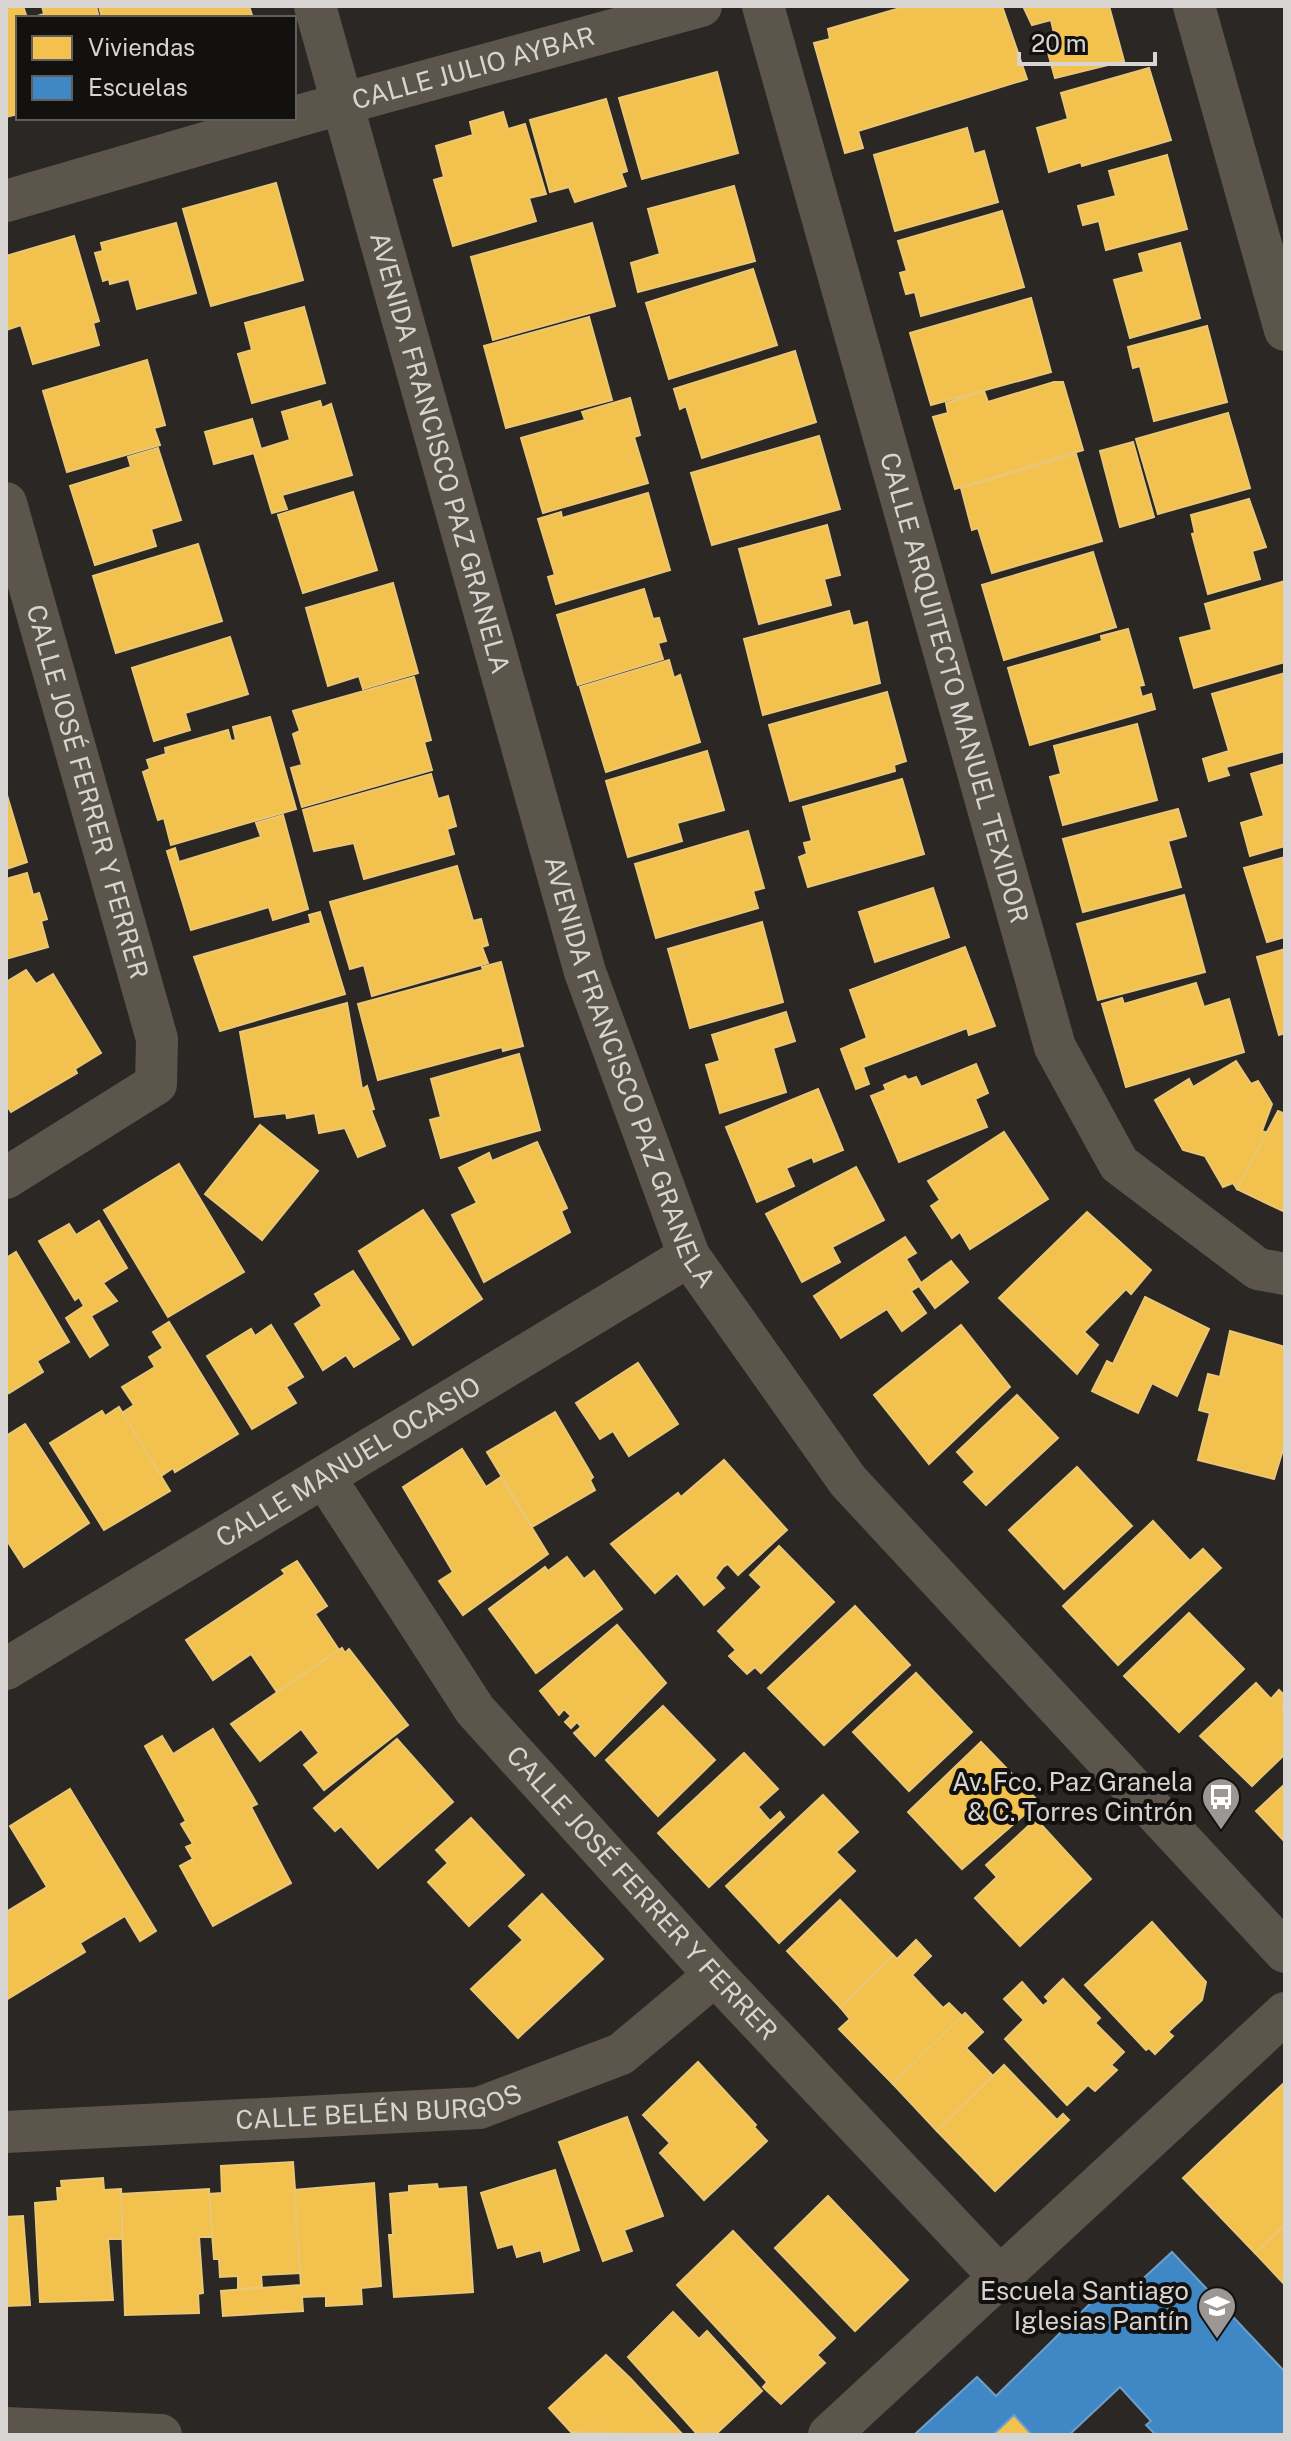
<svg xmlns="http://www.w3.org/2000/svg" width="1291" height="2441" font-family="'Public Sans',sans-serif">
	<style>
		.homes { fill: #f2c14e; stroke: #eac775; stroke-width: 2 }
		.schools { fill: #3f88c5; stroke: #6d9fc9; stroke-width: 2 }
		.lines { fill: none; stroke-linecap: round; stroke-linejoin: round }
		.street { stroke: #5c554c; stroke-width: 42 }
		.labels { text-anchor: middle; stroke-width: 8; stroke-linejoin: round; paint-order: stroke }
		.street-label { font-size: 26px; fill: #d7d4d1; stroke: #13110f }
		.poi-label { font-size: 26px; fill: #d7d4d1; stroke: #13110f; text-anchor: end }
	</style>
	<rect width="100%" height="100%" fill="#2a2725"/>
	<g class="homes">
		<polygon points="6,6 23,6 27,18 18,18 18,114 6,117"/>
		<polygon points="42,6 96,6 99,18 31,18 44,14"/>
		<polygon points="99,6 249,6 253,18 102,18"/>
		<polygon points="907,6 1002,6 1027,79 858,131 863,148 845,153 814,43 830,39 828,29"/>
		<polygon points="1023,6 1109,6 1124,61 1055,78 1047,49 1057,46 1051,20 1032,25"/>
		<polygon points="1149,68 1171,140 1082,166 1081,162 1049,172 1037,128 1068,119 1061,93"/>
		<polygon points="717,72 738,153 642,179 619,98"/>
		<polygon points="606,99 627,171 621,173 626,186 575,202 569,187 550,192 530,120"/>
		<polygon points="503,112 508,129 525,124 546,194 529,198 536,221 453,246 434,180 444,177 436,146 473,135 470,122"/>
		<polygon points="967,128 974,154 984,151 998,202 895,231 874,155"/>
		<polygon points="1167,155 1187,229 1106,250 1099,221 1083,225 1078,206 1116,196 1109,171"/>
		<polygon points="276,183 303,280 211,306 183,209"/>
		<polygon points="734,186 755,261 638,292 631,263 660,254 648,209"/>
		<polygon points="1002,211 1024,287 921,316 915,292 906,294 900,273 907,271 898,241"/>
		<polygon points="176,223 196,293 137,309 129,279 110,284 109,279 103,281 95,253 103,251 101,243"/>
		<polygon points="592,223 615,306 493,340 471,257"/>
		<polygon points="74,236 99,321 93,323 99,345 33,364 21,325 6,330 6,256"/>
		<polygon points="1180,243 1200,318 1130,338 1114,280 1144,272 1139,254"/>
		<polygon points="753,269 777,345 669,379 646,303"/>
		<polygon points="1031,298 1051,372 931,405 910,333"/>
		<polygon points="304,307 325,383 252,403 238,354 252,350 245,323"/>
		<polygon points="589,317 612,400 506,428 484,346"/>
		<polygon points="1207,326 1227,402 1154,421 1140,366 1133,368 1128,347"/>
		<polygon points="795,351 816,422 702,458 686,406 680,409 674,389"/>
		<polygon points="147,360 165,425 154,428 160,445 67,472 43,391"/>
		<polygon points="1054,382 1063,382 1083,450 955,489 933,417 948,413 946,403 984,391 988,402"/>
		<polygon points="630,398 640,435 634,437 648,483 543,513 521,438 585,420 582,412"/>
		<polygon points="320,401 322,408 331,404 352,475 282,495 287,509 272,513 254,453 214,464 205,432 252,419 261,449 290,440 282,412"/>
		<polygon points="1228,413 1250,488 1158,514 1136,439"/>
		<polygon points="819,436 840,509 712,545 691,473"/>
		<polygon points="1133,442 1154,517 1120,527 1100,451"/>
		<polygon points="158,448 181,520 151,529 156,546 95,565 70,486 131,467 128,457"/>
		<polygon points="1076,454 1102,541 992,573 978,528 972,530 961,488"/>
		<polygon points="353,492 377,570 303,593 278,515"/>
		<polygon points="648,493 670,570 556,604 548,577 555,575 538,519 561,512 562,518"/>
		<polygon points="1249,499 1266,547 1252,551 1260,579 1208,594 1192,534 1195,533 1191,515"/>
		<polygon points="827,525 840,575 824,579 831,605 759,624 739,549"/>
		<polygon points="198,544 222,621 116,653 93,576"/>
		<polygon points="1093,552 1116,627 1004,660 982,585"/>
		<polygon points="1285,581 1285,662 1194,688 1180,638 1212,630 1205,604"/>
		<polygon points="393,583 418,673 363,689 359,676 328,686 306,608"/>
		<polygon points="644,589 653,619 659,618 666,641 658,643 663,659 578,685 557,615"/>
		<polygon points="849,611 853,626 867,622 880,683 763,715 744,639"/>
		<polygon points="1128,629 1144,685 1139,686 1142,697 1151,694 1155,709 1030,745 1008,668 1102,641 1101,636"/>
		<polygon points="230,637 248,694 185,713 190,730 154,741 132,668"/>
		<polygon points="669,660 674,678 680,675 700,742 606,772 580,687"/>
		<polygon points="1285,673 1285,751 1226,767 1229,775 1209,781 1203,759 1229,751 1212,694"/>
		<polygon points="414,677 431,740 424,742 432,770 302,807 291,768 302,765 293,734 300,731 293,711"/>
		<polygon points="887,692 906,761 894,765 895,771 790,801 769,725"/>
		<polygon points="270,717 296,809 171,845 164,818 158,820 143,772 150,769 147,760 166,754 165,748 228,730 231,741 236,740 233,727"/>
		<polygon points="1137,724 1157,800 1063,825 1050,777 1061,774 1054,746"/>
		<polygon points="707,751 724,810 677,823 682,841 628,857 606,781"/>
		<polygon points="1285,764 1285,846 1250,856 1241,823 1264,816 1251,774"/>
		<polygon points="431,774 438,799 448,796 456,826 447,829 454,854 364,879 354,843 314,851 303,810"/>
		<polygon points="902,779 924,854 808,887 799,857 807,854 804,843 812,841 803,807"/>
		<polygon points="6,792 27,862 6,869"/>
		<polygon points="1178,809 1186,836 1168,841 1181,887 1083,912 1063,839"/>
		<polygon points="283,815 308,909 273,920 269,907 191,930 167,851 175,848 179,862 261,837 256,823"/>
		<polygon points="748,831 764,888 753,891 758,908 656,938 635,864"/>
		<polygon points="1285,857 1285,937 1267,942 1244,868"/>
		<polygon points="457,866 473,921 481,919 488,945 482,947 488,963 372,996 364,965 350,969 330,902"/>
		<polygon points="27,873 33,895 39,893 47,919 41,921 48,947 6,959 6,879"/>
		<polygon points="933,888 949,937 875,962 859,912"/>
		<polygon points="1184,895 1205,972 1098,1000 1077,924"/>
		<polygon points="320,912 345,994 220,1031 194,957 311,923 309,915"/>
		<polygon points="762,922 783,1002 690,1028 668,949"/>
		<polygon points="965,947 995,1026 969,1035 967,1028 863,1067 869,1084 856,1089 841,1049 867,1038 850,990"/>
		<polygon points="1285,949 1285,1033 1279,1035 1257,957"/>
		<polygon points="501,962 523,1046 503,1051 502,1047 378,1080 358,1004 483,970 482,967"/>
		<polygon points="26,970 36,984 53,974 101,1053 75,1069 77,1073 11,1112 6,1104 6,982"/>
		<polygon points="1196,983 1204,1007 1229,999 1244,1052 1126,1087 1102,1004 1122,998 1124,1004"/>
		<polygon points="347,1003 362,1089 367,1086 374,1109 371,1110 385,1146 358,1157 345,1128 319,1133 315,1113 287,1118 286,1113 255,1117 240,1032"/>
		<polygon points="786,1012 795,1041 773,1048 786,1092 720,1113 706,1065 720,1061 712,1035"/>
		<polygon points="519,1054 540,1130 441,1158 430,1120 441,1117 431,1079"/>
		<polygon points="1236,1061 1251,1084 1258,1081 1272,1104 1262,1131 1268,1133 1237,1189 1233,1183 1223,1187 1205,1156 1183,1150 1155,1100 1189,1079 1193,1087"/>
		<polygon points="976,1064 988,1093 975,1099 987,1127 899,1162 871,1096 886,1090 884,1085 905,1076 908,1080 916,1077 921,1087"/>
		<polygon points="818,1089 843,1150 814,1162 812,1157 786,1168 794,1186 757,1202 726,1127"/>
		<polygon points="1278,1111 1285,1114 1285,1212 1237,1189"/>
		<polygon points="260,1125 318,1171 262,1240 205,1194"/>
		<polygon points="1004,1132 1048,1199 970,1249 960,1232 952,1238 931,1206 940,1200 928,1181"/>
		<polygon points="537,1142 567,1208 561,1211 570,1232 484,1282 452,1215 477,1203 459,1168 489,1153 492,1161"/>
		<polygon points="179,1164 244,1272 168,1317 104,1210"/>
		<polygon points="856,1167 884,1220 832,1247 840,1262 802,1282 766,1214"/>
		<polygon points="423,1210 482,1299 413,1345 359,1251"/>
		<polygon points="1087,1212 1151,1270 1131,1294 1126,1289 1084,1332 1098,1345 1077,1374 999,1298"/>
		<polygon points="99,1221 127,1268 103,1283 117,1301 91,1316 108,1345 90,1357 66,1318 84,1306 79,1297 75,1300 39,1241 69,1224 76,1235"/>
		<polygon points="905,1237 916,1253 906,1259 921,1283 951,1261 968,1282 935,1308 919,1286 911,1291 926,1313 902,1331 887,1309 841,1338 814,1296"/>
		<polygon points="16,1252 69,1342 37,1361 43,1372 9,1393 6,1388 6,1258"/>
		<polygon points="353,1271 399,1339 354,1367 346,1355 323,1370 295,1324 322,1306 315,1294"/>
		<polygon points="1145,1297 1209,1329 1177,1396 1152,1383 1138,1413 1092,1391 1107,1361 1113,1364"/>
		<polygon points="169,1322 238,1434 175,1472 173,1468 161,1476 122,1413 134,1405 122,1387 155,1367 149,1357 163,1348 153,1332"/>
		<polygon points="271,1325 303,1377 286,1387 296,1403 252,1429 207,1356 251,1329 255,1336"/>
		<polygon points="961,1325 1010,1387 929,1464 874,1395"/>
		<polygon points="1230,1331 1285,1347 1285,1443 1274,1479 1198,1460 1210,1413 1199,1410 1208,1374 1220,1377"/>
		<polygon points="638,1363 678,1424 629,1456 613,1431 600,1439 576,1403"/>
		<polygon points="1017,1395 1058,1438 986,1505 964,1482 975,1472 957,1452"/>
		<polygon points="119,1407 170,1491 104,1530 50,1443 102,1411 105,1416"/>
		<polygon points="555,1412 593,1477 590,1480 595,1490 532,1527 487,1452"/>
		<polygon points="25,1424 89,1523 24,1567 6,1539 6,1436"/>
		<polygon points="462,1449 486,1487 501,1477 548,1554 463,1615 439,1581 453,1572 403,1487"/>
		<polygon points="724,1460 787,1530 738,1575 728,1564 723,1567 715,1578 724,1588 704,1605 677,1573 655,1593 611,1544 678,1493 681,1497"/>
		<polygon points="1077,1467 1132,1526 1064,1589 1009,1530"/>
		<polygon points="1153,1521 1190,1561 1203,1549 1221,1568 1118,1665 1063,1606"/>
		<polygon points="779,1546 834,1602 761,1673 755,1667 747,1674 729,1656 736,1650 718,1631 762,1587 750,1575"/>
		<polygon points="567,1557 584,1579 594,1571 622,1609 536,1673 489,1609 545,1567 548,1571"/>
		<polygon points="297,1561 327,1606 315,1614 339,1650 277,1692 251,1654 213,1680 186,1640 285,1574 282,1570"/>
		<polygon points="855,1606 910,1665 824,1745 768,1688"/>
		<polygon points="1189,1613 1244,1669 1179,1732 1124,1676"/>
		<polygon points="617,1625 666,1683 595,1756 574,1733 581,1727 577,1722 571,1728 565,1722 571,1716 564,1709 559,1715 540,1691"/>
		<polygon points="342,1648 345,1653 349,1649 408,1725 324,1790 304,1765 319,1753 301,1729 260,1761 231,1724"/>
		<polygon points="916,1673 972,1732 909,1791 853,1732"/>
		<polygon points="1256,1683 1271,1699 1279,1690 1285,1696 1282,1709 1285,1713 1285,1754 1252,1786 1200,1736"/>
		<polygon points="663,1706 715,1760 658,1816 606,1760"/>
		<polygon points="213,1729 257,1804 251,1807 291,1883 213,1926 180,1866 193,1859 186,1847 193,1844 181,1824 186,1821 145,1746 162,1736 173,1754"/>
		<polygon points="397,1739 453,1802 378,1868 341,1826 335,1831 314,1808"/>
		<polygon points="981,1742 1039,1802 962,1869 908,1812"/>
		<polygon points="744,1753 778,1789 758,1807 770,1821 780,1812 784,1817 709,1887 658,1833"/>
		<polygon points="1285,1784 1285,1842 1256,1811"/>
		<polygon points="70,1789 156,1931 140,1941 125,1916 80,1943 85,1952 6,2000 6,1912 47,1887 10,1826"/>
		<polygon points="823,1795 858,1832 836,1852 855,1871 779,1943 726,1886"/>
		<polygon points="471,1818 524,1875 469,1926 428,1882 448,1863 436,1850"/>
		<polygon points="1036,1819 1091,1879 1020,1946 975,1898 997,1877 986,1865"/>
		<polygon points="542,1894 603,1959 518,2038 471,1989 523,1940 509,1926"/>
		<polygon points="840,1900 893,1955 840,2007 787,1951"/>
		<polygon points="1152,1922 1206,1982 1202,2000 1168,2032 1173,2036 1155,2054 1149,2048 1146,2050 1085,1985"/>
		<polygon points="916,1940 931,1956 912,1975 943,2008 949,2003 962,2016 893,2084 839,2029 850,2019 840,2007 893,1955 897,1959"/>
		<polygon points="1063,1979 1100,2018 1095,2023 1124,2052 1111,2065 1117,2070 1095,2091 1088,2085 1067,2105 1005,2039 1024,2020 1004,1999 1022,1982 1043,2006 1049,2001 1045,1997"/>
		<polygon points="965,2013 983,2032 966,2048 993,2076 937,2131 893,2084"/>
		<polygon points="698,2062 756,2125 754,2127 767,2141 704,2200 660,2153 670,2143 643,2115"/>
		<polygon points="1004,2065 1057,2120 1063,2114 1069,2120 995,2191 937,2131"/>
		<polygon points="1285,2082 1285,2225 1255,2253 1183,2178"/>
		<polygon points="627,2117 663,2216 624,2230 632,2251 603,2261 559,2142"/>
		<polygon points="293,2162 301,2273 261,2275 262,2287 238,2289 238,2276 220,2277 219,2259 214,2259 209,2194 222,2193 221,2166"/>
		<polygon points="555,2170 579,2250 544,2262 541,2250 517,2257 513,2244 498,2248 481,2193"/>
		<polygon points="103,2178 104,2190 121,2189 125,2239 108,2239 113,2300 40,2302 35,2203 58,2201 57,2188 62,2188 61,2181"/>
		<polygon points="374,2183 381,2286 361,2288 362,2304 326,2306 326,2296 302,2297 303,2311 223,2316 221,2291 301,2285 294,2190"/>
		<polygon points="437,2184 438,2189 466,2187 473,2292 394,2297 389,2235 393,2235 390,2194 409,2192 409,2186"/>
		<polygon points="209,2189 212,2237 199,2237 203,2293 198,2294 199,2313 125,2315 121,2194"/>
		<polygon points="828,2196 908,2280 855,2331 775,2248"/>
		<polygon points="23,2216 30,2305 6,2306 6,2217"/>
		<polygon points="1285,2225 1285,2285 1255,2253"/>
		<polygon points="733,2231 835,2338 817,2355 825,2363 781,2404 763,2387 767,2382 677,2285"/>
		<polygon points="673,2312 699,2339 707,2331 762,2391 715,2435 698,2435 628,2357"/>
		<polygon points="606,2355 630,2378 683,2435 571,2432 549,2408"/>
		<polygon points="1014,2415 1032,2435 993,2435"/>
	</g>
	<polygon class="schools" points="1172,2252 1285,2372 1285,2435 1156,2435 1146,2425 1151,2421 1120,2387 1069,2435 1032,2435 1014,2415 993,2435 914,2435 977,2377 996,2396 1108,2286 1121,2299"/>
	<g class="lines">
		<g class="street">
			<path id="s1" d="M 315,6 L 585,972 L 689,1256 L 848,1481 L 1285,1952"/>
			<path id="s2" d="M 763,6 L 1055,1047 L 1119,1164 L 1258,1269 L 1285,1274"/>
			<polyline points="1194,6 1285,330"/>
			<path id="s3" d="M 294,117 L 701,6"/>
			<polyline points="6,201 291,118"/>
			<path id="s4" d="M 6,503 L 157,1039 L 156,1084 L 6,1178"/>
			<path id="s5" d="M 325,1478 L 475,1710 L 715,1975 L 999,2276"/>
			<path id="s6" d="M 6,1669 L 689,1256"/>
			<path id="s7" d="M 6,2132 L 479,2108 L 621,2054 L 715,1975"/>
			<polyline points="6,2428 161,2435"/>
			<polyline points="829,2435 1285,2013"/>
		</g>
	</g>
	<defs>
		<g id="bus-pin" transform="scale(2)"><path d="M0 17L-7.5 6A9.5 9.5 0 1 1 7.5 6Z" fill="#9a9795" stroke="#13110f"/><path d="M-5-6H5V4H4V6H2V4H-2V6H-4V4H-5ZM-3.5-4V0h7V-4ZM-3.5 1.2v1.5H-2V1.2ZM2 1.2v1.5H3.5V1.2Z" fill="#fff"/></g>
		<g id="school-pin" transform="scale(2)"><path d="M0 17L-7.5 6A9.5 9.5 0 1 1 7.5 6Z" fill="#9a9795" stroke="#13110f"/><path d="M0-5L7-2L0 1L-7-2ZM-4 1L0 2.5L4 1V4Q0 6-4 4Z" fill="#fff"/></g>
	</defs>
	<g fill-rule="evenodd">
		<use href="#bus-pin" x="1221" y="1797"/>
		<use href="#school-pin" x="1217" y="2306"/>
	</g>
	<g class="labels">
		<g class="street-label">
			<text dy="9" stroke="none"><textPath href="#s3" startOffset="186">CALLE JULIO AYBAR</textPath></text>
			<text dy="9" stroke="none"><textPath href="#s1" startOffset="464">AVENIDA FRANCISCO PAZ GRANELA</textPath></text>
			<text dy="9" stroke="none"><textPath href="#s2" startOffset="708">CALLE ARQUITECTO MANUEL TEXIDOR</textPath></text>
			<text dy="9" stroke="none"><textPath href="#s4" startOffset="300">CALLE JOSÉ FERRER Y FERRER</textPath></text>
			<text dy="9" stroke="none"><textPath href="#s1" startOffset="1112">AVENIDA FRANCISCO PAZ GRANELA</textPath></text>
			<text dy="9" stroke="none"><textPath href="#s6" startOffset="400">CALLE MANUEL OCASIO</textPath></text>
			<text dy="9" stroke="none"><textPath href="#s5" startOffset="524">CALLE JOSÉ FERRER Y FERRER</textPath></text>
			<text dy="9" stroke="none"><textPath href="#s7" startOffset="374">CALLE BELÉN BURGOS</textPath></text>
		</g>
		<g class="poi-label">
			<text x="1193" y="1791">Av. Fco. Paz Granela<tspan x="1193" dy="30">&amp; C. Torres Cintrón</tspan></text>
			<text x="1189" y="2300">Escuela Santiago<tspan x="1189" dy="30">Iglesias Pantín</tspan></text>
		</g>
	</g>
	<rect width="1291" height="2441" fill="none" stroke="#d7d4d1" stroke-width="16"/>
	<rect x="16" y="16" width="280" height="104" fill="#13110f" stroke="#615f5d" stroke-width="2"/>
	<rect x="32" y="36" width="40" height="24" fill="#f2c14e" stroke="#615f5d" stroke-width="2"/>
	<text x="88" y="56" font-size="24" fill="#d7d4d1">Viviendas</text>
	<rect x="32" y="76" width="40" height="24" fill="#3f88c5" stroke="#615f5d" stroke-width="2"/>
	<text x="88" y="96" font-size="24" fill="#d7d4d1">Escuelas</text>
	<path d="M1019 52v12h136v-12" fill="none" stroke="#d7d4d1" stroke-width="4"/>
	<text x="1031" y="52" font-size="24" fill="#d7d4d1" stroke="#13110f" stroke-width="6" paint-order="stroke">20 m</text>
</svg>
